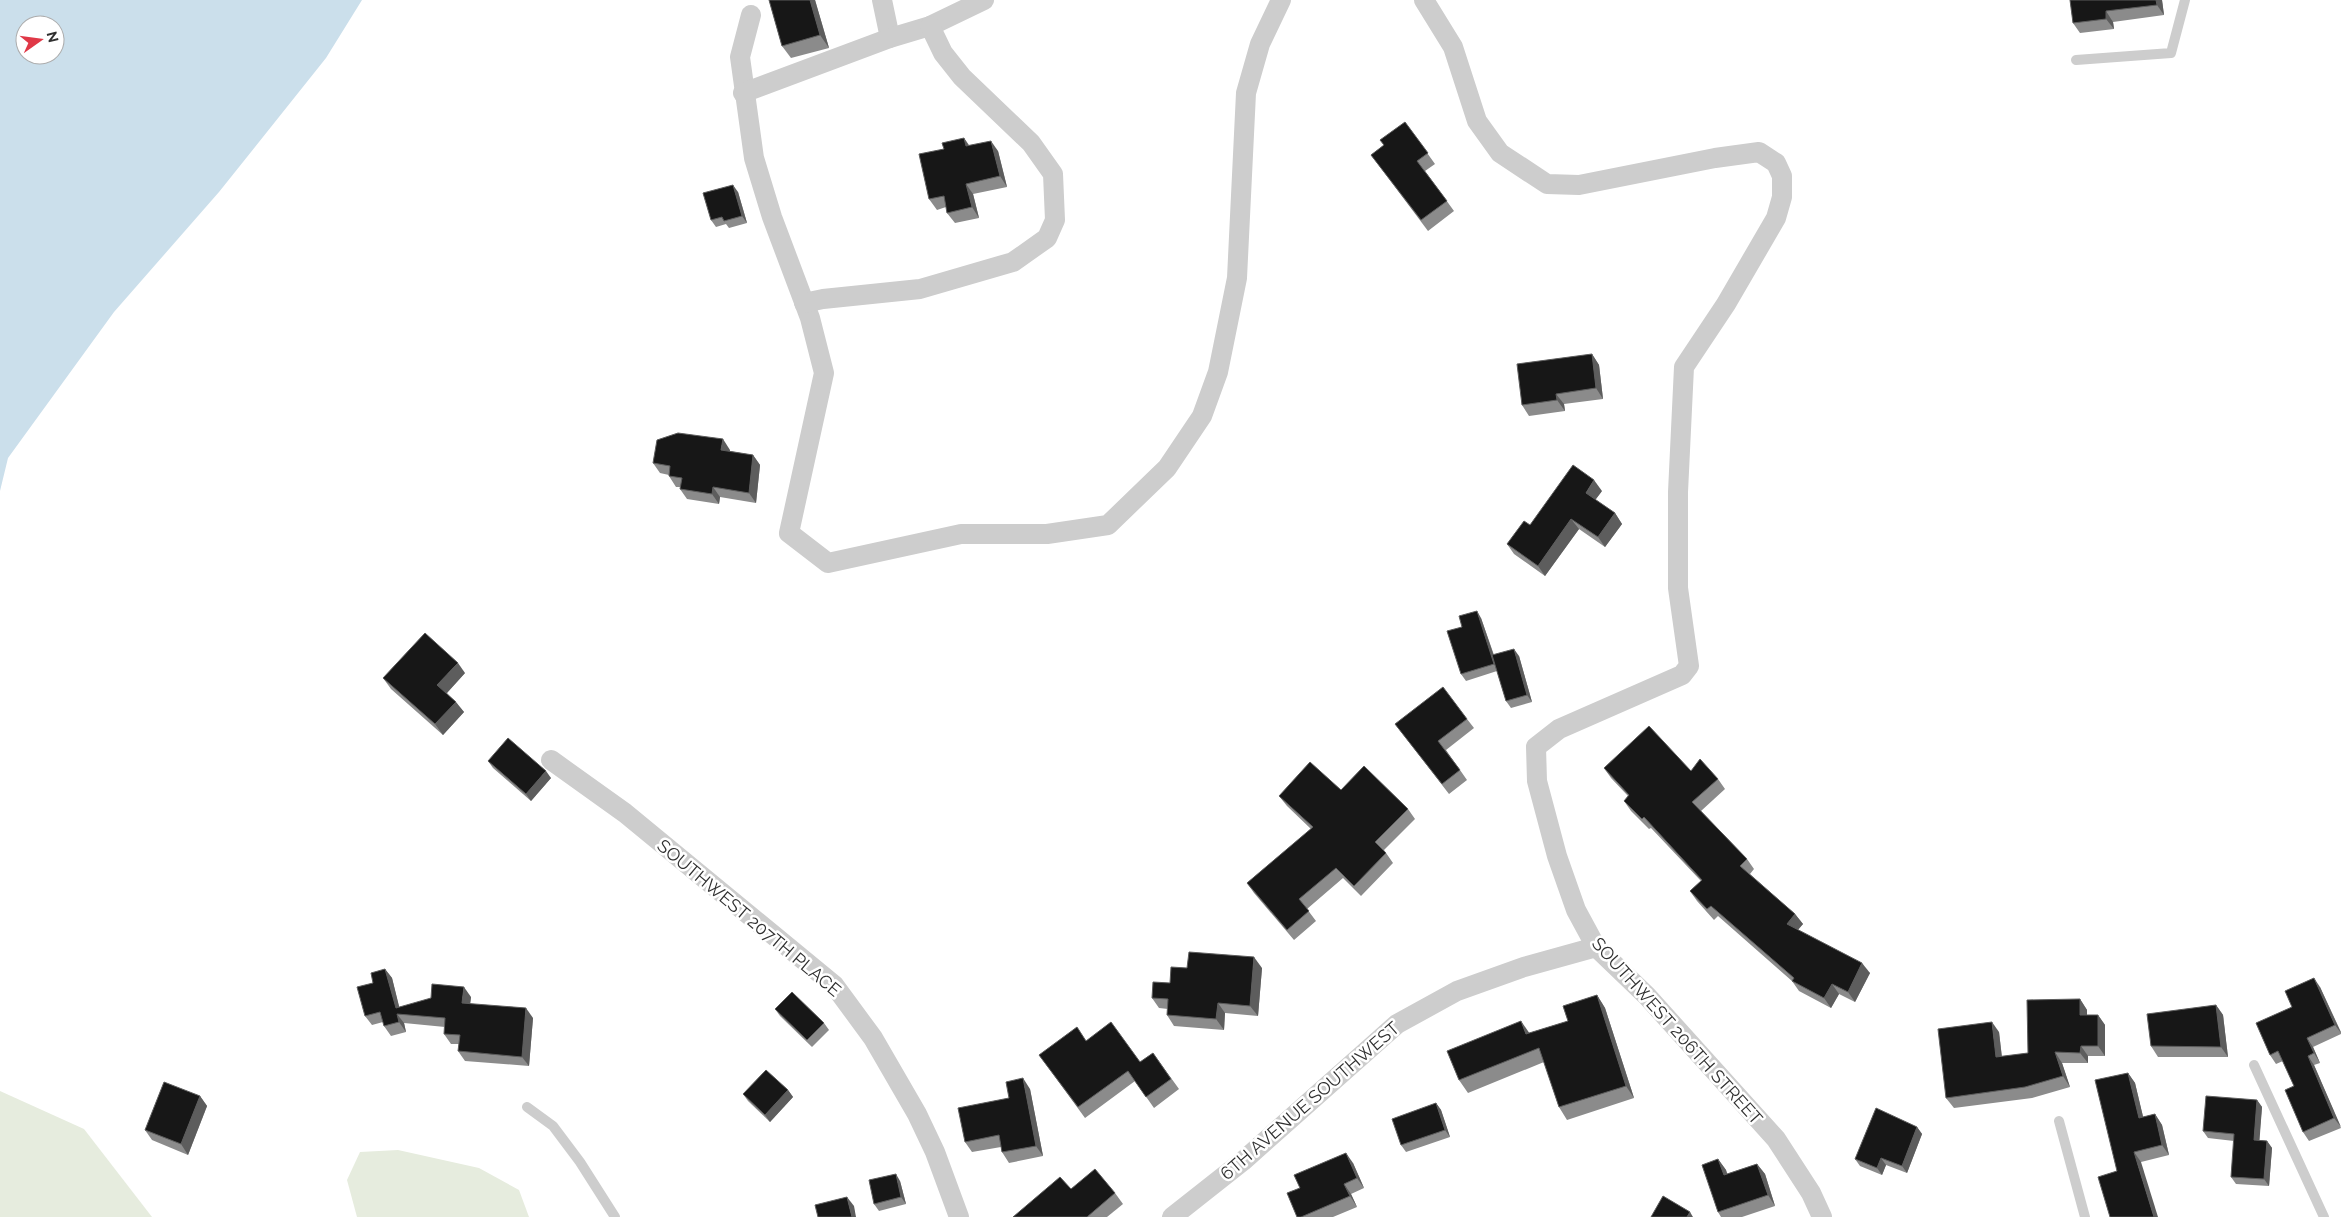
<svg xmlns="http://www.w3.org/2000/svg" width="2341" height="1217" font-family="Raleway,sans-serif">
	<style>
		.green { fill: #e6ecde }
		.water { fill: #cbdfeb; fill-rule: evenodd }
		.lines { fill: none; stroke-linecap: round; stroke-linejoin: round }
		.service { stroke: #cdcdcd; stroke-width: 10 }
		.minor { stroke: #cdcdcd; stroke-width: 20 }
		.wall { fill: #8b8b8b }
		.shaded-wall { fill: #5d5d5d }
		.building { fill: #171717; stroke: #5d5d5d }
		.labels { text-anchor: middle; stroke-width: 5; stroke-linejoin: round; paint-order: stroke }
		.street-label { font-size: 18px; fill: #303030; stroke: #fff }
	</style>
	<rect width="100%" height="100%" fill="#fff"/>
	<g class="green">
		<polygon points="0,1091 84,1129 152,1217 0,1217"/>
		<polygon points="398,1150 479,1168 519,1190 529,1217 357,1217 347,1180 360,1152"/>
	</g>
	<path class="water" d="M 0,0 L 362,0 L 326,58 L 219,192 L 114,312 L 8,458 L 0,491 ZM 25,25 L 55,25 L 55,55 L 25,55 Z"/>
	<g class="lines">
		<g class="service">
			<polyline points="2076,60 2171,53 2185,0"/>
			<polyline points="2254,1065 2324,1217"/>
			<polyline points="527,1107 553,1126 580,1162 615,1217"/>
			<polyline points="2059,1121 2085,1217"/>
		</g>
		<g class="minor">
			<polyline points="882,0 890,38"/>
			<polyline points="1424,0 1453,47 1477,121 1500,153 1547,184 1579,185 1715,158 1759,152 1776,163 1782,176 1782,197 1776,218 1726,304 1684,367 1678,492 1678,588 1689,666 1682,675 1559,729 1536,747 1537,781 1557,856 1576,910 1596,947 1647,996 1776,1139 1811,1193 1822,1217"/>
			<polyline points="751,15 740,57 754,158 772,217 810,318 824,373 789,533 828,563 961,534 1047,534 1108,525 1167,468 1202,416 1218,372 1237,278 1246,93 1260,44 1281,0"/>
			<polyline points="743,93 890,38 930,26 984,0"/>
			<polyline points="804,303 823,299 920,289 1013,262 1047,238 1055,220 1053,174 1031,143 962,77 943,53 930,26"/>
			<polyline points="551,760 625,813 834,985 873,1038 917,1114 935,1152 959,1217"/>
			<polyline points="1172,1217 1243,1161 1397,1024 1457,991 1524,967 1596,947"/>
		</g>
	</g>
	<g class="wall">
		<polygon points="769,0 815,0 829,48 791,58 782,46"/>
		<polygon points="2070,0 2162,0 2164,15 2113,22 2114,29 2080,33 2073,23"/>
		<polygon points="1405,122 1435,164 1425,171 1454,211 1428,231 1371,155 1384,145"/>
		<polygon points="964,138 969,145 998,151 1007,187 973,194 979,218 955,223 947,213 946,207 937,210 929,199 944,149"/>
		<polygon points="738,192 747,223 729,228 726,224 716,227 711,220"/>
		<polygon points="1592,354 1599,365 1603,399 1564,404 1565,411 1529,416 1522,405"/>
		<polygon points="730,450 730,451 753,455 760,465 756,503 720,497 719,504 687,499 680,489 680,487 676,487 669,476 669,475 660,473 653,463"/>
		<polygon points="1602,491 1595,500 1615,513 1622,524 1605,547 1579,529 1545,576 1514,554 1507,544 1530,525"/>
		<polygon points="1481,618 1494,655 1519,656 1532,702 1511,708 1506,701 1497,671 1466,681 1461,674 1462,627"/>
		<polygon points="465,673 447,693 464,712 443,735 391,689 383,678"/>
		<polygon points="1467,719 1474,728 1446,750 1467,780 1449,794 1395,724"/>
		<polygon points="488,761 551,778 531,801 493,768"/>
		<polygon points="1604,768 1691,771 1718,779 1725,789 1701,811 1747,859 1754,869 1750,874 1795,914 1803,924 1798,930 1870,973 1855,1002 1839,994 1831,1008 1799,991 1792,981 1718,916 1714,920 1697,901 1690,891 1701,881 1651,828 1649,829 1631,811 1624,801 1628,796 1611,778"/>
		<polygon points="1341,790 1408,809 1415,819 1384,850 1393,863 1361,896 1343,878 1307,909 1316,921 1294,940 1254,893 1247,883 1311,829 1287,806 1279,796"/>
		<polygon points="1187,968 1262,968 1258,1016 1225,1013 1224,1030 1174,1026 1167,1015 1168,1009 1159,1008 1152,998"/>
		<polygon points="385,969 392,978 399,1007 471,997 470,1004 533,1018 529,1066 465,1061 458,1051 459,1044 451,1044 444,1034 445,1027 404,1023 406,1032 391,1036 384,1026 383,1022 372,1025 365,1016 373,983"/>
		<polygon points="2320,987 2341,1032 2341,1034 2313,1047 2320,1063 2314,1065 2341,1128 2309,1141 2303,1132 2294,1086 2283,1061 2276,1064 2270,1055 2292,1007"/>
		<polygon points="1597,995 1605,1008 1634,1098 1567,1120 1559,1107 1544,1062 1468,1093 1459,1080 1529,1033 1568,1021"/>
		<polygon points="2080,999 2087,1010 2087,1015 2098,1015 2105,1025 2105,1056 2088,1056 2088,1063 2062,1063 2070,1087 2032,1098 1954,1108 1946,1098 1999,1032 2002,1057 2028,1053"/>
		<polygon points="2216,1005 2223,1015 2228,1057 2158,1057 2151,1046"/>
		<polygon points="775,1009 824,1023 829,1030 812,1047 780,1016"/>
		<polygon points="1086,1041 1140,1062 1153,1053 1179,1089 1154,1108 1135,1081 1085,1118 1039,1055"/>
		<polygon points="2128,1073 2135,1083 2143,1117 2155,1114 2162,1125 2169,1155 2141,1162 2117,1171"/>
		<polygon points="1030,1089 1043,1156 1009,1163 1002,1152 1001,1147 972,1152 965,1142"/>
		<polygon points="788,1090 793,1097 770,1122 748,1101 743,1094"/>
		<polygon points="200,1096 207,1106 188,1155 152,1140 145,1130"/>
		<polygon points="2257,1100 2262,1107 2259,1140 2267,1141 2272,1148 2269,1186 2236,1184 2231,1177 2234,1141 2208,1138 2203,1131"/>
		<polygon points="1436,1103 1441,1110 1450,1137 1406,1152 1401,1145"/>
		<polygon points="1917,1127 1922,1134 1907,1173 1886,1165 1882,1175 1860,1166 1855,1159"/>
		<polygon points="1718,1159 1726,1170 1727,1174 1757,1164 1765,1174 1775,1206 1742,1217 1721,1217 1718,1212"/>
		<polygon points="1353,1163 1364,1188 1351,1194 1357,1207 1333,1217 1297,1217"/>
		<polygon points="900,1181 906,1204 879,1211 874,1204"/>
		<polygon points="1071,1189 1115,1193 1123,1204 1107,1217 1013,1217"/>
	</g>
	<g class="shaded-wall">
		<polygon points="810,0 815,0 829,48 820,35"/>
		<polygon points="2156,0 2162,0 2164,15 2157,5"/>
		<polygon points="2106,11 2113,22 2114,29 2106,19"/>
		<polygon points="964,138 971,149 966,146"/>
		<polygon points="991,141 998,151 1007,187 1000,176"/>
		<polygon points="966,184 973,194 979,218 972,207"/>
		<polygon points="733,185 738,192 747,223 742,216"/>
		<polygon points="1592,354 1599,365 1603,399 1596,388"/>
		<polygon points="1556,394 1564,404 1565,411 1557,400"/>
		<polygon points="723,439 730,450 728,460 721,450"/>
		<polygon points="753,455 760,465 756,503 749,493"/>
		<polygon points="1594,480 1602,491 1593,503 1586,493"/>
		<polygon points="713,487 720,497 719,504 712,494"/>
		<polygon points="1615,513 1622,524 1605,547 1598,537"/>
		<polygon points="1571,519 1579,529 1545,576 1538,566"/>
		<polygon points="1477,611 1481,618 1499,671 1494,664"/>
		<polygon points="1514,649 1519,656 1532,702 1527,695"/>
		<polygon points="458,663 465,673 445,695 437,685"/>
		<polygon points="456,702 464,712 443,735 435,724"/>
		<polygon points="546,771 551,778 531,801 526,794"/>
		<polygon points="1795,914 1803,924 1794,934 1787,924"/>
		<polygon points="1254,957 1262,968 1258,1016 1250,1006"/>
		<polygon points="1862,963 1870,973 1855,1002 1848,992"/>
		<polygon points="385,969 392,978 401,1014 396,1008"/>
		<polygon points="2314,978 2320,987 2341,1033 2335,1025"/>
		<polygon points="1832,984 1839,994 1831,1008 1824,998"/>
		<polygon points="464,987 471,997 469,1013 462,1003"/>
		<polygon points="1597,995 1605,1008 1634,1098 1626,1086"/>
		<polygon points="2080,999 2087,1010 2087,1025 2080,1015"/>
		<polygon points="1218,1003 1225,1013 1224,1030 1216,1019"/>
		<polygon points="2216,1005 2223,1015 2228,1057 2221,1047"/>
		<polygon points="526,1008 533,1018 529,1066 522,1057"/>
		<polygon points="397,1014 404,1023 406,1032 399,1022"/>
		<polygon points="2098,1015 2105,1025 2105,1056 2098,1046"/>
		<polygon points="1521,1021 1530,1034 1526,1034"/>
		<polygon points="1992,1022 1999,1032 2003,1068 1996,1057"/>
		<polygon points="2307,1038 2313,1047 2320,1063 2314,1053"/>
		<polygon points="2081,1046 2088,1056 2088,1063 2080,1053"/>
		<polygon points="2055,1052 2062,1063 2070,1087 2063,1076"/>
		<polygon points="2308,1056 2314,1065 2341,1127 2334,1118"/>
		<polygon points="2128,1073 2135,1083 2146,1129 2139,1118"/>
		<polygon points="1023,1078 1030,1089 1043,1156 1036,1146"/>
		<polygon points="788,1090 793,1097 770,1122 765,1115"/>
		<polygon points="200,1096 207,1106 188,1155 181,1144"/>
		<polygon points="2257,1100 2262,1107 2259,1147 2254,1140"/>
		<polygon points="1436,1103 1441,1110 1450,1137 1445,1130"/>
		<polygon points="2155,1114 2162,1125 2169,1155 2162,1145"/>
		<polygon points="1917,1127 1922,1134 1907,1173 1902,1166"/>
		<polygon points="2267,1141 2272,1148 2269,1186 2264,1179"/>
		<polygon points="2134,1152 2141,1162 2158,1217 2154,1217"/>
		<polygon points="1346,1153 1353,1163 1364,1188 1357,1178"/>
		<polygon points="1881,1158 1886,1165 1882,1175 1877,1168"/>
		<polygon points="1718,1159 1726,1170 1731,1186 1724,1175"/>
		<polygon points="1757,1164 1765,1174 1775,1206 1768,1195"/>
		<polygon points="896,1174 900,1181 906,1204 901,1197"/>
		<polygon points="1344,1184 1351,1194 1357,1207 1350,1196"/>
		<polygon points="847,1197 854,1206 856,1217 852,1217"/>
		<polygon points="1690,1212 1693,1217 1687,1217"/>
	</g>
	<g class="building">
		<polygon points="769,0 810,0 820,35 782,46"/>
		<polygon points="2070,0 2156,0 2157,5 2106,11 2106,19 2073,23"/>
		<polygon points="1405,122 1428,153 1417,161 1447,201 1421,220 1371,155 1384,145 1380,140"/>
		<polygon points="964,138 966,146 991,141 1000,176 966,184 972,207 947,213 944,196 929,199 919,154 944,149 942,143"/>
		<polygon points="733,185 742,216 724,221 722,217 711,220 703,193"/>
		<polygon points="1592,354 1596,388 1556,394 1557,400 1522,405 1517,364"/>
		<polygon points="678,433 723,439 721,450 753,455 749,493 713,487 712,494 680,489 682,478 669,476 670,466 653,463 657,440"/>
		<polygon points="1573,465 1594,480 1586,493 1615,513 1598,537 1571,519 1538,566 1507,544 1524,521 1530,525"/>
		<polygon points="1477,611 1494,664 1461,674 1447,631 1462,627 1459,616"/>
		<polygon points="425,633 458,663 437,685 456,702 435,724 383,678"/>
		<polygon points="1514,649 1527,695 1506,701 1492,655"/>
		<polygon points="1443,687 1467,719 1438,741 1460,770 1442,784 1395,724"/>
		<polygon points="1649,726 1691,771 1700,759 1718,779 1692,802 1747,859 1740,866 1795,914 1787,924 1862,963 1848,992 1832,984 1824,998 1792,981 1794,978 1711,906 1707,909 1690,891 1702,880 1644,817 1642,819 1624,801 1629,795 1604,768"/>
		<polygon points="508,738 546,771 526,794 488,761"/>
		<polygon points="1310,762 1341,790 1364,766 1408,809 1375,842 1386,853 1354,886 1336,868 1299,899 1309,911 1287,930 1247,883 1313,827 1279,796"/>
		<polygon points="1189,952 1254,957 1250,1006 1218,1003 1216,1019 1167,1015 1168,999 1152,998 1153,982 1170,983 1171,967 1187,968"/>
		<polygon points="385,969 396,1008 431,998 432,984 464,987 462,1003 526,1008 522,1057 458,1051 460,1035 444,1034 445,1018 397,1014 399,1022 384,1026 380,1012 365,1016 357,987 373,983 371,973"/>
		<polygon points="2314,978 2335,1025 2307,1038 2314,1053 2308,1056 2334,1118 2303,1132 2285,1090 2294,1086 2278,1051 2270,1055 2256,1023 2292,1007 2285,991"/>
		<polygon points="792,992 824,1023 807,1040 775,1009"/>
		<polygon points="1597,995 1626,1086 1559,1107 1539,1048 1459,1080 1447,1051 1521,1021 1526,1034 1568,1021 1563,1006"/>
		<polygon points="2080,999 2080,1015 2098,1015 2098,1046 2081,1046 2080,1053 2055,1052 2063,1076 2025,1087 1946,1098 1938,1029 1992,1022 1996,1057 2028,1053 2027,1000"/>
		<polygon points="2216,1005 2221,1047 2151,1046 2147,1014"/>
		<polygon points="1111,1022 1140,1062 1153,1053 1171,1079 1146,1097 1128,1071 1078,1107 1039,1055 1077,1027 1086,1041"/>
		<polygon points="766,1070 788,1090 765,1115 743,1094"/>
		<polygon points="2128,1073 2139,1118 2155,1114 2162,1145 2134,1152 2154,1217 2110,1217 2098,1177 2117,1171 2095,1080"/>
		<polygon points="1023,1078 1036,1146 1002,1152 999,1135 965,1142 958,1108 1009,1098 1006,1082"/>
		<polygon points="164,1082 200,1096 181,1144 145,1130"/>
		<polygon points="2206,1096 2257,1100 2254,1140 2267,1141 2264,1179 2231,1177 2234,1134 2203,1131"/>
		<polygon points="1436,1103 1445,1130 1401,1145 1392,1119"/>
		<polygon points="1876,1108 1917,1127 1902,1166 1881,1158 1877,1168 1855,1159"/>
		<polygon points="1346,1153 1357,1178 1344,1184 1350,1196 1301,1217 1297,1217 1287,1193 1300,1188 1294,1175"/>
		<polygon points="1718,1159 1724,1175 1757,1164 1768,1195 1718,1212 1702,1165"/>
		<polygon points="1095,1169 1115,1193 1087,1217 1013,1217 1060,1177 1071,1189"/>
		<polygon points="896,1174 901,1197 874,1204 869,1180"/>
		<polygon points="1663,1196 1690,1212 1687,1217 1651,1217"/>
		<polygon points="847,1197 852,1217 818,1217 815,1205"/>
	</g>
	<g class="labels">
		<g class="street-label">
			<text transform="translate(749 918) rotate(40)" y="6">SOUTHWEST 207TH PLACE</text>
			<text transform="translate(1677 1031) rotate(48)" y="6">SOUTHWEST 206TH STREET</text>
			<text transform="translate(1310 1101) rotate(-41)" y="6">6TH AVENUE SOUTHWEST</text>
		</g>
	</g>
	<g transform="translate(40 40) rotate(76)"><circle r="24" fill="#ffffff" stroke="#acacac"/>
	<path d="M0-4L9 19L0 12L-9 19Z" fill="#e03847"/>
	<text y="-8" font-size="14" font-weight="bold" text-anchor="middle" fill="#303030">N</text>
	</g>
</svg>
